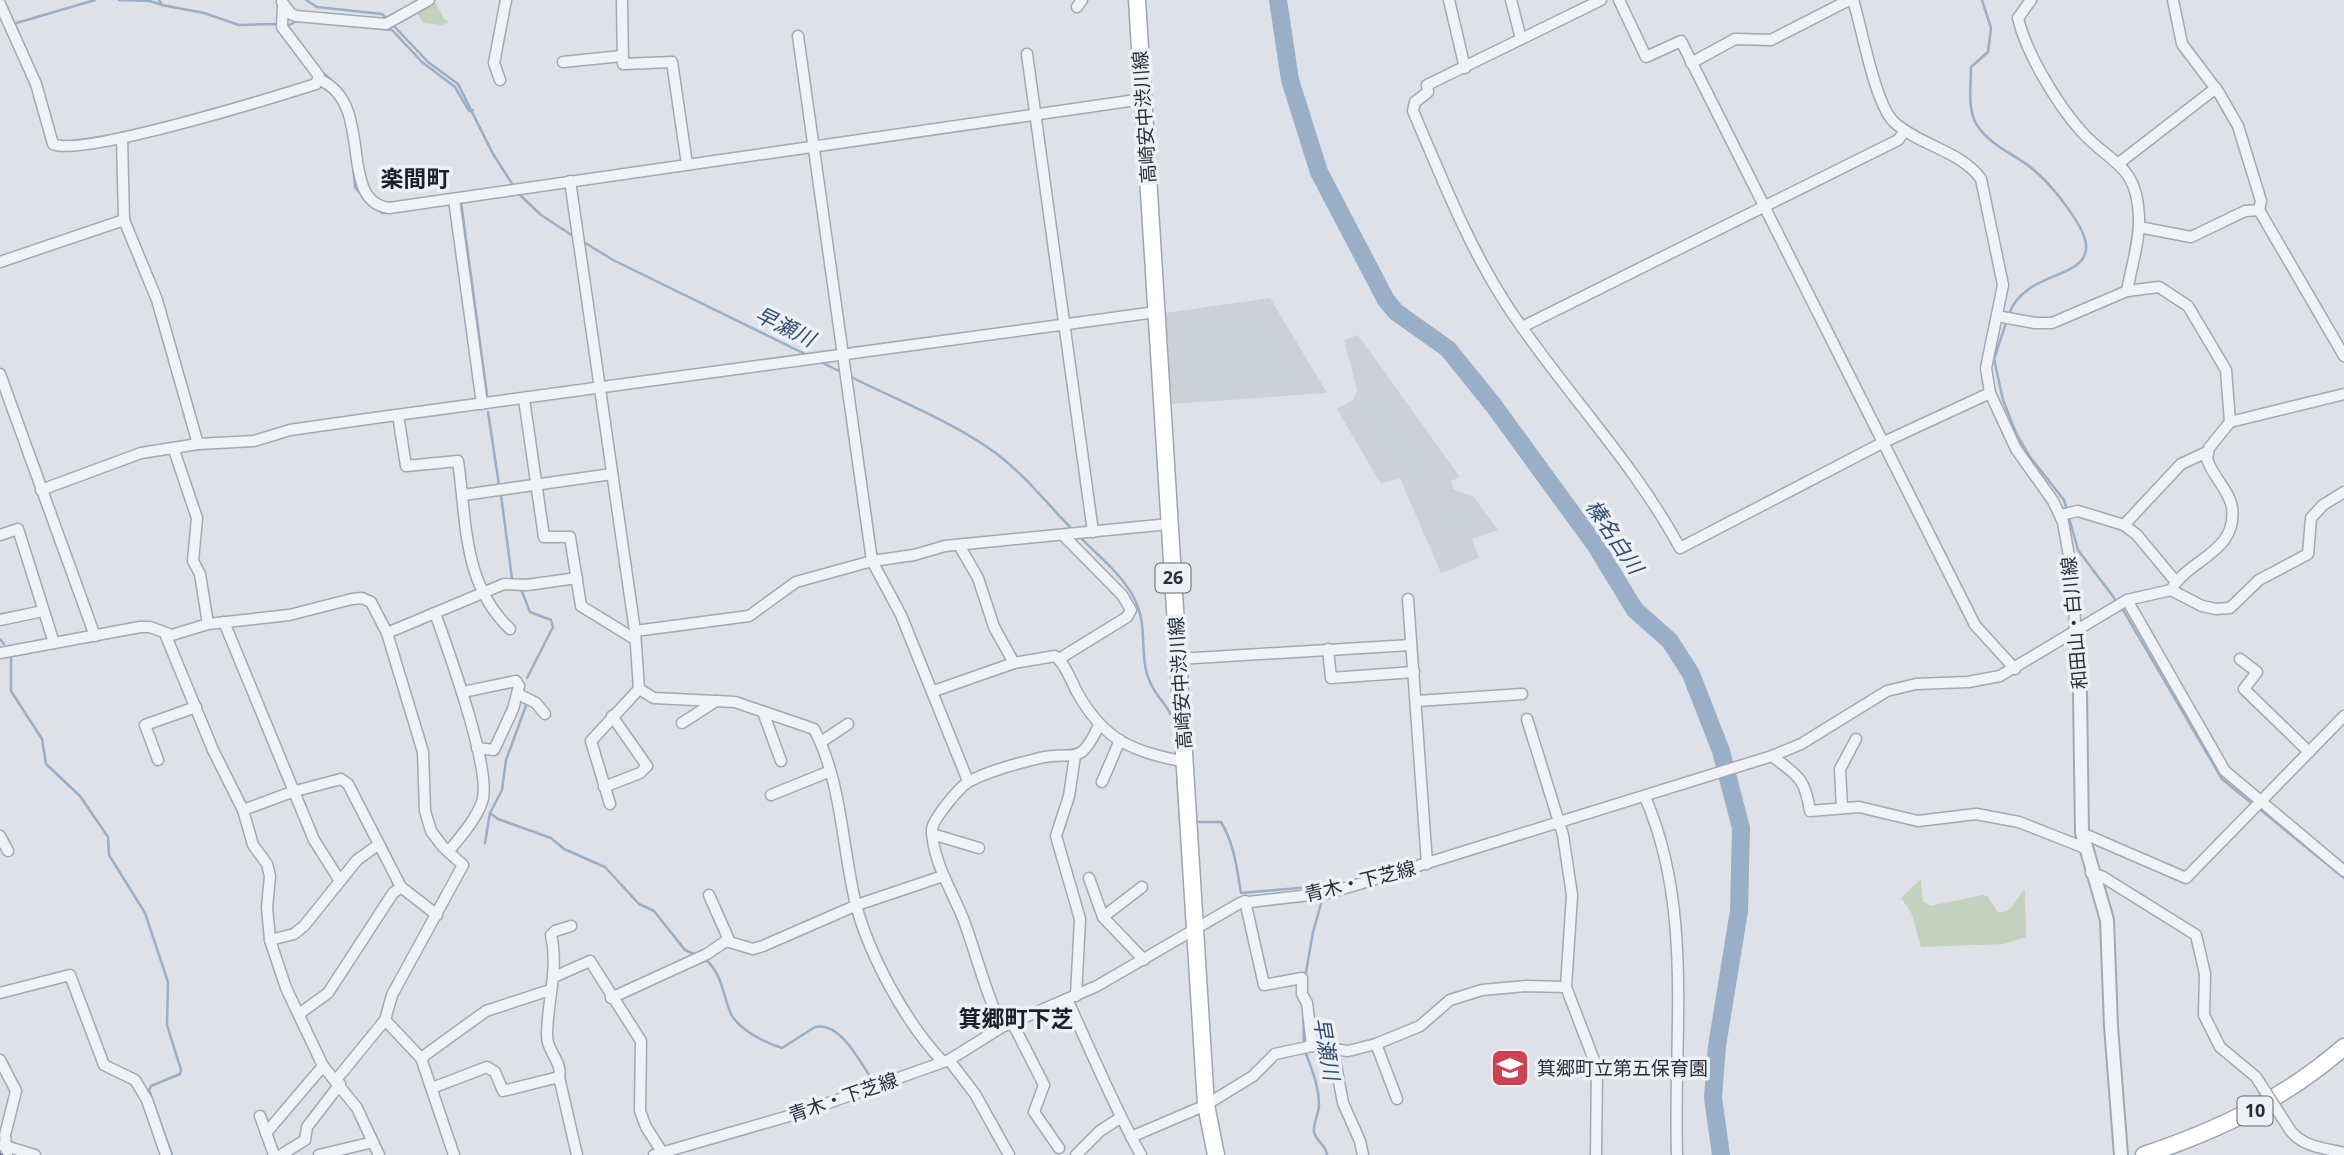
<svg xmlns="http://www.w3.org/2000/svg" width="2344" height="1155" font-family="'Noto Sans','Noto Sans JP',sans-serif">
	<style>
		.built { fill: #ccd0d9 }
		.green { fill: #c3d1bf }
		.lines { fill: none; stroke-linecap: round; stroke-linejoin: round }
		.stream { stroke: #99aec7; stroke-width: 2.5 }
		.river { stroke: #99aec7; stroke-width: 18 }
		.minor-casing { stroke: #a3a8b1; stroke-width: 13 }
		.tertiary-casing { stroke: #a3a8b1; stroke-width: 16 }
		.primary-casing { stroke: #9da5b3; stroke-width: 19 }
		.minor { stroke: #f0f2f6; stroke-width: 10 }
		.tertiary { stroke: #f0f2f6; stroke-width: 12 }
		.primary { stroke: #fff; stroke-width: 16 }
		.rail { stroke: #788091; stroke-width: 2.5; stroke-dasharray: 3.5 7; stroke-linecap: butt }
		.minor-bridge-casing { stroke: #a3a8b1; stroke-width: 13; stroke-linecap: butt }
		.minor-bridge { stroke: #f0f2f6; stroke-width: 10 }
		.labels { text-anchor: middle; stroke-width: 7; stroke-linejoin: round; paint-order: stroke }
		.shield { fill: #edf0f5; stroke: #626975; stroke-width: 2 }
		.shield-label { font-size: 18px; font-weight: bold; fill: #272f3e }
		.street-label { font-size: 19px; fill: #272f3e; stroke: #edf0f5 }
		.poi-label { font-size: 19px; fill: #272f3e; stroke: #edf0f5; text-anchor: start }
		.water-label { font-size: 21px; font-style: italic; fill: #324c71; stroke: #edf0f5 }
		.quarter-label { font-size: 23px; font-weight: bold; fill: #1a202f; stroke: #edf0f5 }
	</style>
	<rect width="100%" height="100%" fill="#dee1e7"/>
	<g class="built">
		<polygon points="1270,298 1327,393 1172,404 1165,313"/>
		<polygon points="1358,335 1460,477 1451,481 1453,489 1474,497 1498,530 1472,539 1479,558 1441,573 1400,478 1381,484 1337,409 1353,400 1357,390 1344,340"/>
	</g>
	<g class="green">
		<polygon points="435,2 444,19 449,22 442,25 423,23 416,11"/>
		<path d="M 1921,879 L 1923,901 L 1930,906 L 1982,895 L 1987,896 L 1998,912 C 2013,914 2016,897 2025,889 L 2026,937 L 2004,944 L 1921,947 L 1911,912 L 1901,898 Z"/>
	</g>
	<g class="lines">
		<g class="stream">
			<polyline points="119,0 150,1 162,5"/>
			<polyline points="159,0 162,5 204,13 239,25 276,24"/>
			<polyline points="306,0 317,7 382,14 388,20"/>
			<path d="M 1982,0 L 1991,28 L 1988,52 L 1971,67 C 1971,84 1967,110 1977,125 C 1992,148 2016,154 2035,171 C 2050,184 2089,229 2086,249 C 2083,280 2025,271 2009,314"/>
			<polyline points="314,22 392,30 422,62 455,87 469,111 473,110"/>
			<polyline points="13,24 95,0"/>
			<polyline points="393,25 428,62 458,84 492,152 514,187"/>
			<polyline points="289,28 287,26 297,21"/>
			<polyline points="320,70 333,82"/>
			<polyline points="352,153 355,187 370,206"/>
			<polyline points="518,193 541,215 573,236"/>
			<polyline points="481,199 520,194"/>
			<polyline points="461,202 487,395"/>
			<polyline points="382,213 391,212"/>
			<polyline points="582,241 613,260 807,355"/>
			<polyline points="2007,320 1994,359 2003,400 2016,433 2030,457 2064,500 2078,550 2115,599"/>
			<polyline points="819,361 841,372"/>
			<path d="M 851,377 C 899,401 954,422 997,454 C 1026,476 1048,505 1073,530"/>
			<polyline points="488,412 499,485"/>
			<polyline points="501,495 512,579"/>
			<path d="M 1080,537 C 1103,561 1135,584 1141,618 C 1145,638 1141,663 1150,682 C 1161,706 1172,704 1175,734"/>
			<polyline points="521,589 530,612 551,620 553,627 527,678"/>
			<polyline points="2122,608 2222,779 2250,802"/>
			<polyline points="0,639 4,644"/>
			<polyline points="11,657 11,691 42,739 46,764 80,796 108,837 109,855 145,913 168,982 167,1025 181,1070 180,1074 151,1086 149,1090 172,1155"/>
			<polyline points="1177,772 1180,821 1182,823"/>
			<polyline points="2262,811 2344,878"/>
			<polyline points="490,813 498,819 551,838 564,849 605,867 639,904 654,911 685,950 696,955"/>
			<path d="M 1199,822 L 1221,822 C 1234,843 1237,869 1241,893 L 1321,886"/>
			<polyline points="485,843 490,813 502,790 506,760 527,703"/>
			<path d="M 705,959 C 723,974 722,994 731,1014 C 739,1030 766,1043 782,1048 L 815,1027 C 841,1021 861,1064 873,1081"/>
			<polyline points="1305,978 1313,932 1321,904"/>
			<polyline points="1303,1005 1304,1044"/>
			<path d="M 1305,1051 C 1311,1067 1319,1086 1319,1105 C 1319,1114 1313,1122 1314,1132 C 1316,1141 1326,1145 1327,1155"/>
		</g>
		<polyline class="river" points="1278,0 1290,80 1319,172 1386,300 1396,312 1448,349 1494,406 1596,546 1635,610 1670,641 1691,674 1721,751 1741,828 1739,911 1717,1046 1713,1098 1721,1155"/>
		<g class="minor-casing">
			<g id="minor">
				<polyline points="622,0 623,64 672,62 687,164"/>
				<polyline points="1449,0 1465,68"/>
				<polyline points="1511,0 1521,39"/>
				<path d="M 1601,0 L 1427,85 L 1428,92 L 1415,102 L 1413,111 C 1442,178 1468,246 1508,307 C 1562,389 1633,461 1680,548 L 1884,442 L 1990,393"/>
				<polyline points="1619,0 1646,57 1681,41 1975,625 2015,669"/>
				<path d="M 1853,0 C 1862,28 1875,106 1895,123 C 1921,146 1961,151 1981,179 L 2003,285 L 1986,368 L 1990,393 L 2016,449 L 2053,501 L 2063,522 L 2074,585 L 2075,632"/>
				<path d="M 2031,0 L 2018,18 C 2026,53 2057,104 2081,131 C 2110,164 2137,163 2139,217 C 2140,241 2131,268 2127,291"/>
				<polyline points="2173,0 2182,44 2219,93 2238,126 2261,201 2259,210"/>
				<polyline points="282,2 291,14 296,16 386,24 429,0"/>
				<path d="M 0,4 L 36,84 L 53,144 C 79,158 278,96 316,84 L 319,76 L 282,27 L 283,4"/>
				<polyline points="1077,7 1082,0"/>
				<polyline points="798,36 872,561 901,615 968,781"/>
				<polyline points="1027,54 1093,532"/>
				<polyline points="563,62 622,56"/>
				<polyline points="1691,63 1735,39 1771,40 1849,0"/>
				<path d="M 320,80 C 376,104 336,201 389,208 L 1143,99"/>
				<polyline points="500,80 494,63 506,0"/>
				<polyline points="122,138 124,220 157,300 198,444"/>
				<polyline points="2119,163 2216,88"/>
				<path d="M 570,181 L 635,631 L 639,689 L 654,698 L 735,702 L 814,729 C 842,782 842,848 856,905 C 870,957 906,1023 943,1062"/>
				<polyline points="454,199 482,404"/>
				<polyline points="2139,227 2191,237 2245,211 2259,210 2344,356"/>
				<polyline points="0,262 124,220"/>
				<path d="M 1997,316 L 2035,323 L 2052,323 L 2127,291 L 2159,287 L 2188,306 L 2226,370 L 2230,422 L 2209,448 L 2207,459 C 2212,476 2229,490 2232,507 C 2238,553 2189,558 2171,590"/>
				<polyline points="1522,327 1898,140 1905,131"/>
				<polyline points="0,374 95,636"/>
				<polyline points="524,399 544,537 570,537 581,606 633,638"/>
				<path d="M 398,415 L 406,466 L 458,461 C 467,522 462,583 510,629"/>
				<polyline points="2230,422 2344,394"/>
				<polyline points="174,450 197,518 193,561 200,574 208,624"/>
				<polyline points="41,490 141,453 198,444 254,441 290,430 367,419 1156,312"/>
				<polyline points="463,495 612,474"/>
				<polyline points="2060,515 2078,511 2124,525 2181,464 2207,452"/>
				<polyline points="2124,525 2137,535 2176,582"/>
				<polyline points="0,535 18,529 54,643"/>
				<polyline points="959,545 978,578 994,627 1014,663"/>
				<polyline points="1408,599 1427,864"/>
				<polyline points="2127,600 2225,771 2344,871"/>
				<path d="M 435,613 C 447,647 493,771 482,802 C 475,821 461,836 449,851"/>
				<polyline points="0,620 43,611"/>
				<polyline points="224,622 314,840 340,881"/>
				<polyline points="635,631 749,616 796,582 872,561 914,555 945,546 1169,524"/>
				<polyline points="387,633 504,584 527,585 577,578"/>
				<polyline points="166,636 213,750 243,810 253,845 267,864 270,876 267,907 270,940 286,988 323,1066 357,1108 379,1155"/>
				<polyline points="1328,649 1331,678 1414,672"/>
				<polyline points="0,653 140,627 150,627 172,635 208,624 289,615 352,599 362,598 371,602 387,633 423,752 425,811 431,831 443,847 463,865 392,995 385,1020 336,1080"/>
				<polyline points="1059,659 1127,617 1131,610 1122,595 1064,536"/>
				<polyline points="1178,659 1411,645"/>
				<polyline points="2240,659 2257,672 2244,689 2309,752"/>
				<path d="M 934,691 L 1014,663 L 1055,656 C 1065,663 1071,681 1077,692 C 1104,741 1132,751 1185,762"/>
				<polyline points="463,692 516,681 519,686 513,709 494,750 477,748"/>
				<polyline points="518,694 536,703 545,714"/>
				<polyline points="1417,701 1522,694"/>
				<polyline points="763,712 781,761"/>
				<polyline points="1527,719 1563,835 1572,895 1566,987 1597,1068 1596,1155"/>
				<polyline points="682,723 716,701"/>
				<polyline points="821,742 848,724"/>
				<polyline points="1075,756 1069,796 1056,836 1080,919 1076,996"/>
				<path d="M 1772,756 C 1798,776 1805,778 1810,811 L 1859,807 L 1918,821 L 1976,814 L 2019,822 L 2085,848"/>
				<polyline points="158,760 145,725 196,707"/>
				<polyline points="1102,782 1120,740"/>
				<polyline points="604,787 640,773 647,766 612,716"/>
				<polyline points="771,795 828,772"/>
				<path d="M 1645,797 C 1694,909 1673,1037 1677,1155"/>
				<polyline points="610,804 591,741 639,689"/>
				<polyline points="1842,808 1840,769 1856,739"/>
				<polyline points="243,810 292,792 341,779 348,784 401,887 437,915"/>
				<polyline points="2082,833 2186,878 2344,716"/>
				<polyline points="932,834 979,848"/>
				<polyline points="0,836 8,851"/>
				<polyline points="2091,873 2103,877 2196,935 2205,974 2204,1015 2220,1047 2256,1077"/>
				<polyline points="1089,878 1103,917"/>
				<polyline points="1142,887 1103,917 1144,960"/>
				<polyline points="709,895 729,940"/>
				<polyline points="1245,901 1264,985 1302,978 1302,994 1307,1003 1312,1046"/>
				<path d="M 571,926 L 555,931 L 551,935 C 559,969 547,1002 547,1036 C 547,1052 563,1062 559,1077 L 577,1155"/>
				<polyline points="270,940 294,934 304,926 357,860 378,845"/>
				<polyline points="554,977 590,961 641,1041 640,1111 646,1127 664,1155"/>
				<polyline points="0,993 70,975 104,1065 135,1080 147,1100 166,1155"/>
				<polyline points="611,998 707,954 726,941 753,949 763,946 857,905 943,876"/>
				<path d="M 1067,999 C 1091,1051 1113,1105 1141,1155"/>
				<polyline points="299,1014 328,993 393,893 401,887"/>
				<polyline points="385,1020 421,1058 454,1155"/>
				<polyline points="1013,1024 1044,1085 1034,1112 1059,1148"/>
				<path d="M 1002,1027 C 985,992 977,956 964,921 C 953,892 933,863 932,830 C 932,820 960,786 970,781 C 989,771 1015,764 1036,759 C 1074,748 1078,771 1099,725"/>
				<polyline points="1376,1044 1397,1099"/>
				<polyline points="1333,1050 1343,1103 1360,1141 1363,1155"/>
				<polyline points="421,1058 486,1011 550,990"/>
				<polyline points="0,1060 16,1091 5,1135 7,1155"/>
				<polyline points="949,1060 975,1094 1009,1155"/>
				<polyline points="432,1088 487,1067 495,1072 503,1091 559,1077"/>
				<polyline points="260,1116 274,1155"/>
				<path d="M 2290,1130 C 2302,1147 2325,1148 2344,1153"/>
				<polyline points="266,1133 323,1066"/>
				<polyline points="1131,1137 1206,1105 1253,1076 1275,1054 1312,1046 1348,1051 1376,1044 1420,1026 1450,1000 1482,990 1527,986 1566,987"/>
				<polyline points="2,1145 35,1155"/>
				<polyline points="281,1155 305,1140 307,1127 340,1084"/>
				<polyline points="319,1155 373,1142"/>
				<polyline points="654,1155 806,1111 949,1060 1002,1027 1097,986 1240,903 1328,893 1366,882 1772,756 1801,744 1887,691 1916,684 1968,682 2000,676 2127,600 2171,590 2202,606 2216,609 2230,608 2259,580 2308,554 2311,518 2323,505 2344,492"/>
				<polyline points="1076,1155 1100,1131 1120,1118"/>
			</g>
		</g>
		<g class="tertiary-casing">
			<polyline id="tertiary" points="2075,632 2080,694 2082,833 2107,920 2111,1026 2121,1155"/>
		</g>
		<g class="primary-casing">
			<g id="primary">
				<polyline points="1137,0 1206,1105 1216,1155"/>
				<path d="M 2144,1155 C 2219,1130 2284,1099 2344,1047"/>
			</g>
		</g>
		<use href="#minor" class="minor"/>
		<use href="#tertiary" class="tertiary"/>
		<use href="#primary" class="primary"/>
		<polyline class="rail" points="0,1154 3,1155"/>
		<g class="minor-bridge-casing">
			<polyline id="minor-bridge" points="2256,1077 2290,1130"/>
		</g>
		<use href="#minor-bridge" class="minor-bridge"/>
	</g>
	<defs>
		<g id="school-square" transform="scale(2.0125)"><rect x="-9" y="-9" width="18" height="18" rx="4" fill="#cc4354" stroke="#edf0f5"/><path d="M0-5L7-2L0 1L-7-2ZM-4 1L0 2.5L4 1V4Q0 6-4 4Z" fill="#fff"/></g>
	</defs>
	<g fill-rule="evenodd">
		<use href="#school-square" x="1510" y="1068"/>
	</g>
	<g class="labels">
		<g class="shield">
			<rect x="1155.5" y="563.5" width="35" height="29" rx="5"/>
			<rect x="2237.5" y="1096.5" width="35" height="29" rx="5"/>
		</g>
		<g class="shield-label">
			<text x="1173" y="584">26</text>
			<text x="2255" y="1117">10</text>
		</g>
		<g class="street-label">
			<text transform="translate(1144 117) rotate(-94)" y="7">高崎安中渋川線</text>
			<text transform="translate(2074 623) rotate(-95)" y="7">和田山・白川線</text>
			<text transform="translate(1180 683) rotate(-94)" y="7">高崎安中渋川線</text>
			<text transform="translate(1360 881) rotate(-14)" y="7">青木・下芝線</text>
			<text transform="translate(843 1097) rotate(-19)" y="7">青木・下芝線</text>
		</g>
		<g class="poi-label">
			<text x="1537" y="1075">箕郷町立第五保育園</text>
		</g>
		<g class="water-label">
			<text transform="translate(785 327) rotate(26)" y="7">早瀬川</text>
			<text transform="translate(1614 537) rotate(56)" y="7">榛名白川</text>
			<text transform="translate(1326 1049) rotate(80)" y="7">早瀬川</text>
		</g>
		<g class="quarter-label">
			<text x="415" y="187">楽間町</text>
			<text x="1016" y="1027">箕郷町下芝</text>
		</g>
	</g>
</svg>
